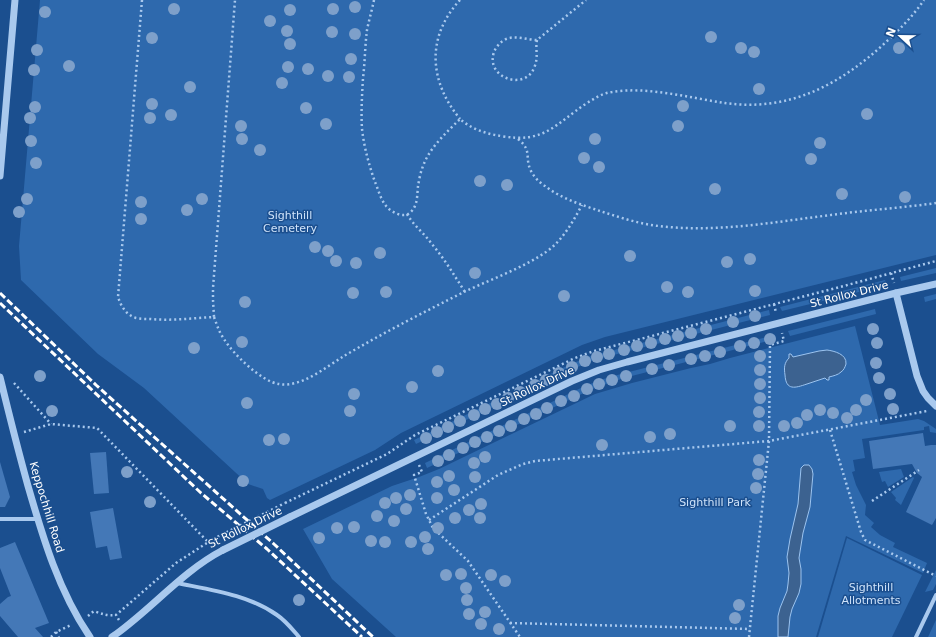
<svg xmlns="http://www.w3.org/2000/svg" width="936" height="637" font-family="'DejaVu Sans',sans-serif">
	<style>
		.green { fill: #2e69ad }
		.water { fill: #3c6290; stroke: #9cc4f0 }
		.building { fill: #4478b7 }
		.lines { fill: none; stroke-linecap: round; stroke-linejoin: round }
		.path { stroke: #a9c9ee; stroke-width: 2.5; stroke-dasharray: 2 3; stroke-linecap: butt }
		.minor { stroke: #a9c9ee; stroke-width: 4 }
		.tertiary { stroke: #a9c9ee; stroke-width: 7 }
		.rail { stroke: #fff; stroke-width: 3; stroke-dasharray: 7 3; stroke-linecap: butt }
		.path-bridge { stroke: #a9c9ee; stroke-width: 2.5; stroke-dasharray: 2 3; stroke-linecap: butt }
		.tertiary-bridge { stroke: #a9c9ee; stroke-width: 7 }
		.tree { fill: #7ea0ca }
		.labels { text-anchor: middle; stroke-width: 3; stroke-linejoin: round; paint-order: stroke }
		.park-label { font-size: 11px; fill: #cfe3fa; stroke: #1b4f8f }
		.street-label { font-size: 11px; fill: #fff; stroke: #1b4f8f }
	</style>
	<rect width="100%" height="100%" fill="#1b4f8f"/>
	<g class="green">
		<polygon points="40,0 936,0 936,255 605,337 582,345 401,433 375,450 270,500 267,498 263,489 248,484 144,388 98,354 21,280 19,246"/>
		<polygon points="936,268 936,273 901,281 900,277"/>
		<polygon points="885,280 887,285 782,311 780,307"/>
		<polygon points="936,294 936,299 925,302 924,297"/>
		<polygon points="875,309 876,314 790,336 788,331"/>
		<polygon points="769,310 770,315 594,360 573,369 416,444 414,440 571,364 591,356"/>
		<polygon points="855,326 880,425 918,419 924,421 936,429 936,433 930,432 929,426 924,427 924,430 862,439 865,458 853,460 855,471 852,472 856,485 866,505 865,515 874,523 871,527 880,535 895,543 893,547 927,563 923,573 846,536 816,637 396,637 332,579 303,529 392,486 419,477 439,469 595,394 632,383 691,368 710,364 730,358"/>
		<polygon points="775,335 776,339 624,378 595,388 573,398 427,468 425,463 583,387 600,380 621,374"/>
		<polygon points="901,469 904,477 888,487 885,481 882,482 879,472"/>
		<polygon points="913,477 914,478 901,505 895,500 896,498 891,492"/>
		<polygon points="847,538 922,575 892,637 818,637"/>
		<polygon points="936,570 936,584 933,590 925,592"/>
		<polygon points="936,620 936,637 928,637"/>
	</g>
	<g class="water">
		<path d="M 827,350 C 834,351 847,354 846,364 C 845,367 844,370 841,372 C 838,375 833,376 829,377 L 829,380 L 827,380 L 825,378 C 819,380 813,382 807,384 C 795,388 786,391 785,375 C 784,368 784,363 789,358 L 789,354 L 791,354 L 793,357 L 819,351 Z"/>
		<polygon points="804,465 809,465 812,469 813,474 810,507 803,533 799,558 801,569 801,584 799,593 792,609 790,617 788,637 778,637 778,616 780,608 787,591 788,584 789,573 787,557 790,539 798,504 801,468"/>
	</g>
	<g class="building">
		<polygon points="923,433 925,446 931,445 936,445 936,518 932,525 906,512 922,477 917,473 912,464 873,469 869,441"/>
		<polygon points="106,452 109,493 94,494 90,453"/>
		<polygon points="0,462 10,497 5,507 0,507"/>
		<polygon points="113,508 122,558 110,560 107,546 96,548 90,512"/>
		<polygon points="15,542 49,623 35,628 43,637 18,637 0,616 0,604 8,597 11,596 0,568 0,548"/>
	</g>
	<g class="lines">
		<g class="path">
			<path d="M 142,0 L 118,297 C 121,306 126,315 136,318 C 141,319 146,319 151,319 C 172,321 193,318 214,317 L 213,300 L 213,288 L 235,0"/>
			<path d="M 374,0 C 372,10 369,20 367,30 C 365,45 365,62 363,78 C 362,95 361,112 362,129 C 364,147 369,165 375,182 C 379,191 381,202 389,209 C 394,213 402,217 408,214 C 418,208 417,196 418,186 C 419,181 420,174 422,169 C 428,149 446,133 460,119 C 471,129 487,134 501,136 C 545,144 555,124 587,103 C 595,98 603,93 612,92 C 647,86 690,98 725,103 C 789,112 840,85 886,42 C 900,29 913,16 924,0"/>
			<path d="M 460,0 C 426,37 429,81 460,119"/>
			<path d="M 537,40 C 535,50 539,57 534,68 C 525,91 485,78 494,52 C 496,47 500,42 506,39 C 516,35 527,40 537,40 L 586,0"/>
			<path d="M 518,139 C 533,151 524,157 531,171 C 534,177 539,182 545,186 C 560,198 582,205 600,211 C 619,217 639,224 659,226 C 716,233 774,222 831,215 C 866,210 901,208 936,203"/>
			<path d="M 407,214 C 413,225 424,233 431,243 C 444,258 454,275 465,292"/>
			<polyline points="891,273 894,283"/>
			<polyline points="774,304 776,313"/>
			<path d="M 214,317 C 217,325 219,332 224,339 C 233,354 262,382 279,384 C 301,388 326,367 344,356 C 383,333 424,312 464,292 C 491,279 521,269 546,252 C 563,240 572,223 582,205"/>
			<polyline points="14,383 51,424"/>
			<polyline points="830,430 861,532 865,540 936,576"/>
			<polyline points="24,432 51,424 97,428 208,542"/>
			<polyline points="419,465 422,472 414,475 426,514 433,528 468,561 520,637"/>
			<polyline points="872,501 919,470"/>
			<polyline points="285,503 387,454 415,435 575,358 594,351 840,287 936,261"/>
			<polyline points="429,520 498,475 523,464 535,461 769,441 927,411"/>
			<path d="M 88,616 L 94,611 C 102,614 107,616 116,615"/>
			<polyline points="119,620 116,615 176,563 213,539"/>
			<polyline points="510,623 750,629"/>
			<polyline points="56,632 59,637"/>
			<polyline points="51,637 56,632 71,625"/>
			<polyline points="749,637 769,441 770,345 784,341 782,333"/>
		</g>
		<g class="minor">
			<polyline points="0,519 37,519"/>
			<path d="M 177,583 C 211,590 249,595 277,615 C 286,621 292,629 299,637"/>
			<polyline points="916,637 936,595"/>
		</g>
		<g class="tertiary">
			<polyline points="0,176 15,0"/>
			<polyline points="896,293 917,376 923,391 928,398 936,406"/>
			<path d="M 0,377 C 9,414 18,450 28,486 C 43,538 59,592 90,637"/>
			<polyline points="290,517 572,381 599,370 627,362 896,293 936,284"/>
			<path d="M 112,637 C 151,610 181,572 223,550"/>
		</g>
		<g class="rail">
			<polyline points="0,293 96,385 275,545 373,637"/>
			<polyline points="0,303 201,493 267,549 362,637"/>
		</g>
		<polyline class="path-bridge" points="213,539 285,503"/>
		<polyline class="tertiary-bridge" points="223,550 290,517"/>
	</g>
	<g class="tree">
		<circle cx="355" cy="7" r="6"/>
		<circle cx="174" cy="9" r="6"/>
		<circle cx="333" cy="9" r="6"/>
		<circle cx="290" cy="10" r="6"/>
		<circle cx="45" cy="12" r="6"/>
		<circle cx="270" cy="21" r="6"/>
		<circle cx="287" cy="31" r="6"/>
		<circle cx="332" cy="32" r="6"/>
		<circle cx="355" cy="34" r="6"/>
		<circle cx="711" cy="37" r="6"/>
		<circle cx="152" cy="38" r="6"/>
		<circle cx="290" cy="44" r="6"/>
		<circle cx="741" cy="48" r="6"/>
		<circle cx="899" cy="48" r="6"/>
		<circle cx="37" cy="50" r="6"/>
		<circle cx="754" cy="52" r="6"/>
		<circle cx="351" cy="59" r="6"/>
		<circle cx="69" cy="66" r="6"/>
		<circle cx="288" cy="67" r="6"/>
		<circle cx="308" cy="69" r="6"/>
		<circle cx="34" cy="70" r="6"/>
		<circle cx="328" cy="76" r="6"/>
		<circle cx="349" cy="77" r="6"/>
		<circle cx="282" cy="83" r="6"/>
		<circle cx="190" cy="87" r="6"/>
		<circle cx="759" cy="89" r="6"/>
		<circle cx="152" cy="104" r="6"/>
		<circle cx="683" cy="106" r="6"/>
		<circle cx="35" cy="107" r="6"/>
		<circle cx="306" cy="108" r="6"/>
		<circle cx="867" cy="114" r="6"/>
		<circle cx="171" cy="115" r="6"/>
		<circle cx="30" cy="118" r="6"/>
		<circle cx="150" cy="118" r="6"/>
		<circle cx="326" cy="124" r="6"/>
		<circle cx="241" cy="126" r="6"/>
		<circle cx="678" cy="126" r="6"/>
		<circle cx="242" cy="139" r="6"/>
		<circle cx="595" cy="139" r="6"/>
		<circle cx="31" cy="141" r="6"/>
		<circle cx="820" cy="143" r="6"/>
		<circle cx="260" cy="150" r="6"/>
		<circle cx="584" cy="158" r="6"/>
		<circle cx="811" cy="159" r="6"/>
		<circle cx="36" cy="163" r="6"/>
		<circle cx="599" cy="167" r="6"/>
		<circle cx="480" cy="181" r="6"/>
		<circle cx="507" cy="185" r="6"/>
		<circle cx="715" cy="189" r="6"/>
		<circle cx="842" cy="194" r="6"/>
		<circle cx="905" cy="197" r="6"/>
		<circle cx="27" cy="199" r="6"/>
		<circle cx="202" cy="199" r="6"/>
		<circle cx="141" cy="202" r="6"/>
		<circle cx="187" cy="210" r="6"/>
		<circle cx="19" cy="212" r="6"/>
		<circle cx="141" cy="219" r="6"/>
		<circle cx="315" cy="247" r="6"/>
		<circle cx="328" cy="251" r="6"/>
		<circle cx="380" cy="253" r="6"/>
		<circle cx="630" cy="256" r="6"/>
		<circle cx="750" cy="259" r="6"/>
		<circle cx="336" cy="261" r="6"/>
		<circle cx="727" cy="262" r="6"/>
		<circle cx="356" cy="263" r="6"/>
		<circle cx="475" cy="273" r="6"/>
		<circle cx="667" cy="287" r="6"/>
		<circle cx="755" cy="291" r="6"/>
		<circle cx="386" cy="292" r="6"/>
		<circle cx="688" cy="292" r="6"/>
		<circle cx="353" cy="293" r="6"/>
		<circle cx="564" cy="296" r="6"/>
		<circle cx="245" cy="302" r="6"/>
		<circle cx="755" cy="316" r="6"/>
		<circle cx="733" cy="322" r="6"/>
		<circle cx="706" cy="329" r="6"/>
		<circle cx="873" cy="329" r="6"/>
		<circle cx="691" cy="333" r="6"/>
		<circle cx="678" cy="336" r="6"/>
		<circle cx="665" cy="339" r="6"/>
		<circle cx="770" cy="339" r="6"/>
		<circle cx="242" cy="342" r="6"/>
		<circle cx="651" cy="343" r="6"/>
		<circle cx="754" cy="343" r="6"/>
		<circle cx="877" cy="343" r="6"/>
		<circle cx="637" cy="346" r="6"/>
		<circle cx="740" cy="346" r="6"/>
		<circle cx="194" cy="348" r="6"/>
		<circle cx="624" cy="350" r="6"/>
		<circle cx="720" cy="352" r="6"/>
		<circle cx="609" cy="354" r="6"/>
		<circle cx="705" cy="356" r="6"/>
		<circle cx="760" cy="356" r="6"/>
		<circle cx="597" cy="357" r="6"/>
		<circle cx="691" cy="359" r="6"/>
		<circle cx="585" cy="361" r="6"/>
		<circle cx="876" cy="363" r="6"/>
		<circle cx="669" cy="365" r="6"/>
		<circle cx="572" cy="367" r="6"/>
		<circle cx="652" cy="369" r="6"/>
		<circle cx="760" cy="370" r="6"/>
		<circle cx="438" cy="371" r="6"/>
		<circle cx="559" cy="373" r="6"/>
		<circle cx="40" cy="376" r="6"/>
		<circle cx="626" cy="376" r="6"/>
		<circle cx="879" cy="378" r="6"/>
		<circle cx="546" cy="380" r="6"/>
		<circle cx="612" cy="380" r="6"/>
		<circle cx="599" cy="384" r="6"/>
		<circle cx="760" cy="384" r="6"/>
		<circle cx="535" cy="385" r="6"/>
		<circle cx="412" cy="387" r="6"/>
		<circle cx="587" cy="389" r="6"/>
		<circle cx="520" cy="392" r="6"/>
		<circle cx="354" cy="394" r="6"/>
		<circle cx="890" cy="394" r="6"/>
		<circle cx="574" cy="396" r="6"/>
		<circle cx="508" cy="398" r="6"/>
		<circle cx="760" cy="398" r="6"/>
		<circle cx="866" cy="400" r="6"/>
		<circle cx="561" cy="401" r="6"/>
		<circle cx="247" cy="403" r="6"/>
		<circle cx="497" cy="404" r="6"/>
		<circle cx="547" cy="408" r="6"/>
		<circle cx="485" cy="409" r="6"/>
		<circle cx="893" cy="409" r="6"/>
		<circle cx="820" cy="410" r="6"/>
		<circle cx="856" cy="410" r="6"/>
		<circle cx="52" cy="411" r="6"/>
		<circle cx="350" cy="411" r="6"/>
		<circle cx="759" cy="412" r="6"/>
		<circle cx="833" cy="413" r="6"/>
		<circle cx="536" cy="414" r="6"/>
		<circle cx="474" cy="415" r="6"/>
		<circle cx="807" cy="415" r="6"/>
		<circle cx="847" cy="418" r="6"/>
		<circle cx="524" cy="419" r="6"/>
		<circle cx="460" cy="421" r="6"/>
		<circle cx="797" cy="423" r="6"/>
		<circle cx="511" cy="426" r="6"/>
		<circle cx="730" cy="426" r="6"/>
		<circle cx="759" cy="426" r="6"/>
		<circle cx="784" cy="426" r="6"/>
		<circle cx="448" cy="427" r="6"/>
		<circle cx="499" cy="431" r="6"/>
		<circle cx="437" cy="432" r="6"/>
		<circle cx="670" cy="434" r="6"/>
		<circle cx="487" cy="437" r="6"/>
		<circle cx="650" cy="437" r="6"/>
		<circle cx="426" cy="438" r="6"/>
		<circle cx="284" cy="439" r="6"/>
		<circle cx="269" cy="440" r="6"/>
		<circle cx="475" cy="442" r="6"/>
		<circle cx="602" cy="445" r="6"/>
		<circle cx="463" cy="448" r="6"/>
		<circle cx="449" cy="455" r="6"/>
		<circle cx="485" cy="457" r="6"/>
		<circle cx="759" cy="460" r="6"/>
		<circle cx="438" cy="461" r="6"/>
		<circle cx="474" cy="463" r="6"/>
		<circle cx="127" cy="472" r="6"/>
		<circle cx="758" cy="474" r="6"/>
		<circle cx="449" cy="476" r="6"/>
		<circle cx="475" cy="477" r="6"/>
		<circle cx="243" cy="481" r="6"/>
		<circle cx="437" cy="482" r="6"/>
		<circle cx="756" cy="488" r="6"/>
		<circle cx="454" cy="490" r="6"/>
		<circle cx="410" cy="495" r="6"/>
		<circle cx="396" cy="498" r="6"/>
		<circle cx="437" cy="498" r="6"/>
		<circle cx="150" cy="502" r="6"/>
		<circle cx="385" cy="503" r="6"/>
		<circle cx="481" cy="504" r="6"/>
		<circle cx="406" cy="509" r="6"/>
		<circle cx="469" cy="510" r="6"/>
		<circle cx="377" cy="516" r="6"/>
		<circle cx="455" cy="518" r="6"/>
		<circle cx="480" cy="518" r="6"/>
		<circle cx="394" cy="521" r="6"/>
		<circle cx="354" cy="527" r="6"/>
		<circle cx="337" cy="528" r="6"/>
		<circle cx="438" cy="528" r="6"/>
		<circle cx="425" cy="537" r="6"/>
		<circle cx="319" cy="538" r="6"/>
		<circle cx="371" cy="541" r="6"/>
		<circle cx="385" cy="542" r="6"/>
		<circle cx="411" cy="542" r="6"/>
		<circle cx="428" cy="549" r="6"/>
		<circle cx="461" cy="574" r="6"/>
		<circle cx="446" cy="575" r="6"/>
		<circle cx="491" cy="575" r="6"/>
		<circle cx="505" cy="581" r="6"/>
		<circle cx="466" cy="588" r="6"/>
		<circle cx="299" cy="600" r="6"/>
		<circle cx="467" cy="600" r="6"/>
		<circle cx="739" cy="605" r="6"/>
		<circle cx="485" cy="612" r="6"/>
		<circle cx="469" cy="614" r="6"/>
		<circle cx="735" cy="618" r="6"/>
		<circle cx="481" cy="624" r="6"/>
		<circle cx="499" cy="629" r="6"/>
	</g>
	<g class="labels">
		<g class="park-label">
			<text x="290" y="219">Sighthill<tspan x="290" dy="13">Cemetery</tspan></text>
			<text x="715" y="506">Sighthill Park</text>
			<text x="871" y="591">Sighthill<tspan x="871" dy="13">Allotments</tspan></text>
		</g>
		<g class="street-label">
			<text transform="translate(849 294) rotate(-14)" y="4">St Rollox Drive</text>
			<text transform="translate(537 386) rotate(-25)" y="4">St Rollox Drive</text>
			<text transform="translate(47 507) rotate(73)" y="4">Keppochhill Road</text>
			<text transform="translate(245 527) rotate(-26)" y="4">St Rollox Drive</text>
		</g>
	</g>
	<g transform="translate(900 36) rotate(292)" stroke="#1b4f8f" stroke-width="3" paint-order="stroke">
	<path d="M0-3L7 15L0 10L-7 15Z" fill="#ffffff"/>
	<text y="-6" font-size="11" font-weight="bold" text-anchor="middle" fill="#ffffff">N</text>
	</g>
</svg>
